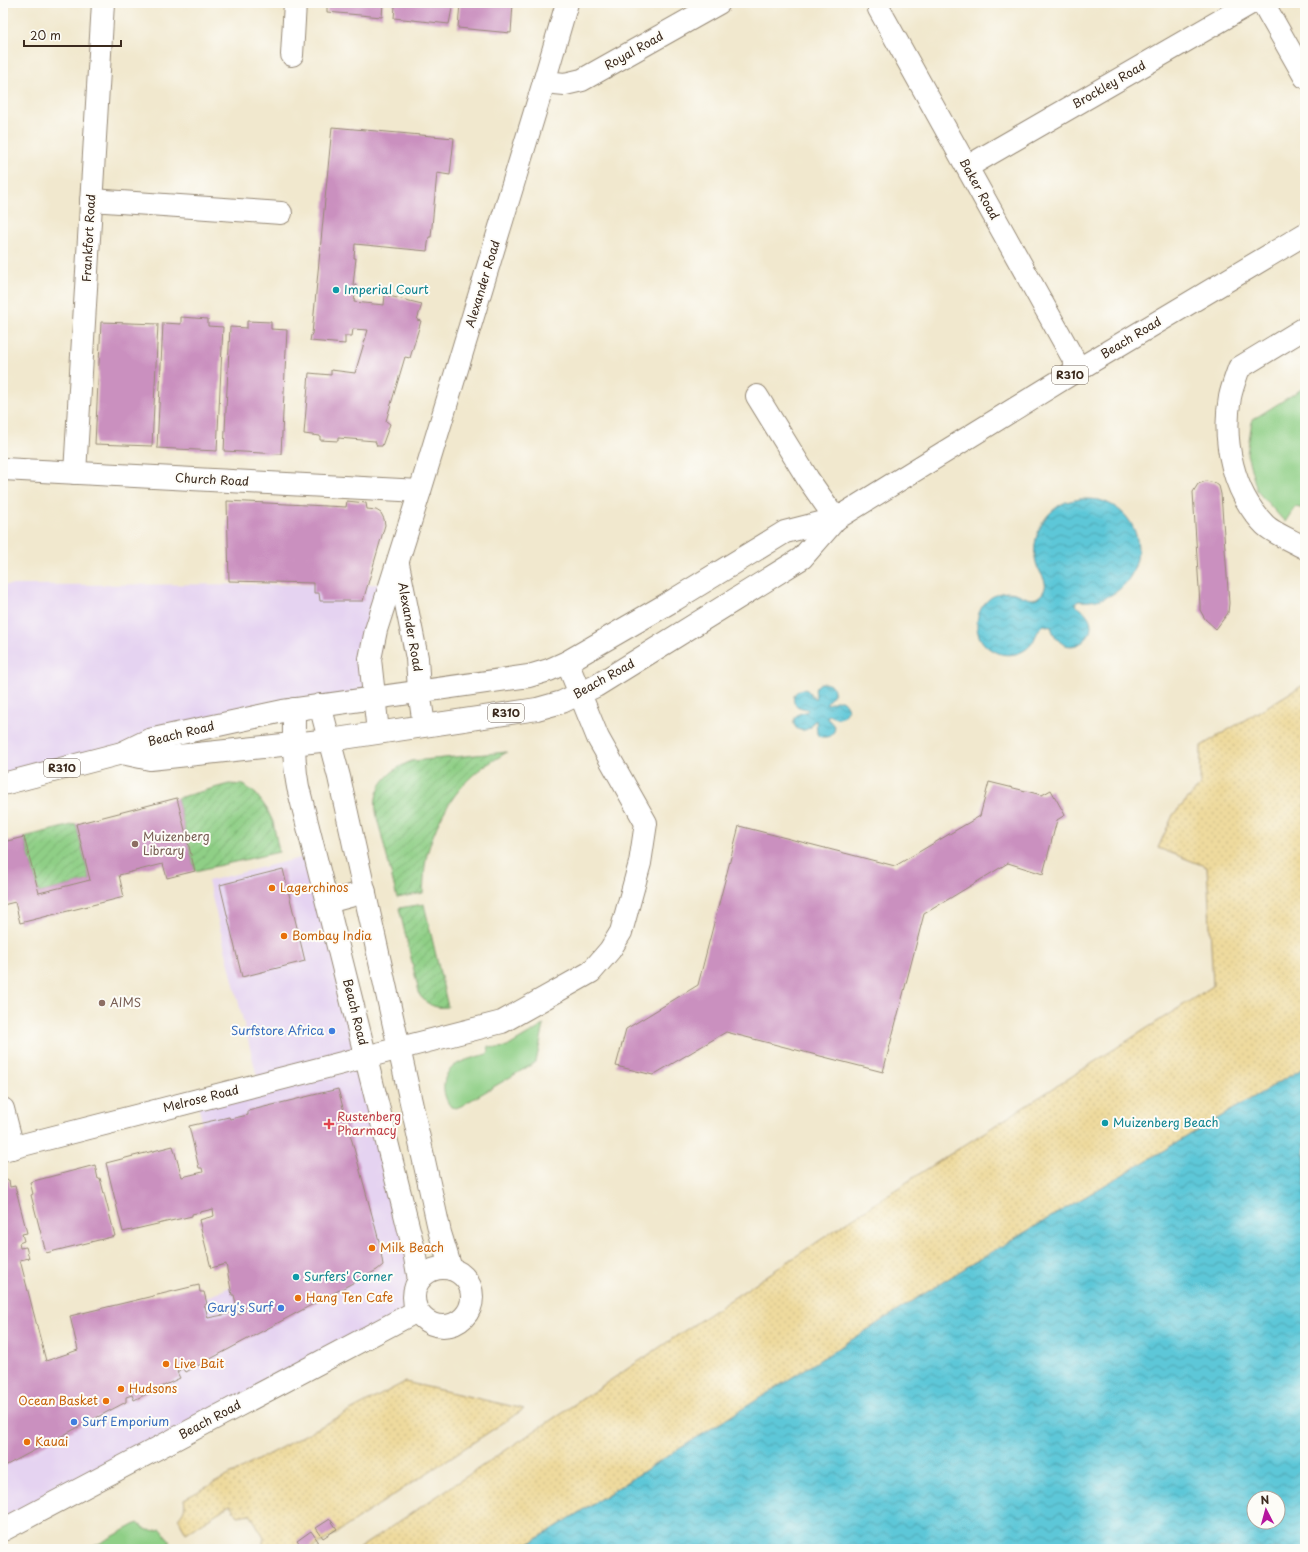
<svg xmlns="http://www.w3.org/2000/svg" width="1308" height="1552" font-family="'Playpen Sans',sans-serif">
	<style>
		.built { fill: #e5d3f1 }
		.green { fill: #8fcf86; stroke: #657c52 }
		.sand { fill: url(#sand-dots); stroke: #94825e }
		.garden { fill: url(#garden-furrows); stroke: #657c52 }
		.water { fill: url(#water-waves); stroke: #4c787b; fill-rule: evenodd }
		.building { fill: #ca90bf }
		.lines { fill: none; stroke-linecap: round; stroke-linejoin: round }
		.minor-casing { stroke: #968976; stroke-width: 24 }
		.major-casing { stroke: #968976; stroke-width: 24 }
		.minor { stroke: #fff; stroke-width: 22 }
		.major { stroke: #fff; stroke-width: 22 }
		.culture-dot { fill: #0f9aa8; stroke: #fdfcf7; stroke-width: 1.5 }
		.education-dot { fill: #8d6e63; stroke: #fdfcf7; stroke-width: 1.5 }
		.food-dot { fill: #e8710a; stroke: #fdfcf7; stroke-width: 1.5 }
		.shop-dot { fill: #3f7fe0; stroke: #fdfcf7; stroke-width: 1.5 }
		.health-dot { fill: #e0444e; stroke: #fdfcf7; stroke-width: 1.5 }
		.labels { text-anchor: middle; stroke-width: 4; stroke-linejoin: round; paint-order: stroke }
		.shield { fill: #fdfcf7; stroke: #75695f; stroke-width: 1 }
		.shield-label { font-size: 11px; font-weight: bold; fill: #3b2a1e }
		.street-label { font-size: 12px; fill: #3b2a1e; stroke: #fdfcf7 }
		.culture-label { font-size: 12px; fill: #0d838f; stroke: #fdfcf7; text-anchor: start }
		.education-label { font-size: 12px; fill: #785e54; stroke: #fdfcf7; text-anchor: start }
		.food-label { font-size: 12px; fill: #c56008; stroke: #fdfcf7; text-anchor: start }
		.shop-label { font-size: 12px; fill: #366cbe; stroke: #fdfcf7; text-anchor: end }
		.health-label { font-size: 12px; fill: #be3a42; stroke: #fdfcf7; text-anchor: start }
	</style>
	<defs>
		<pattern id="sand-dots" width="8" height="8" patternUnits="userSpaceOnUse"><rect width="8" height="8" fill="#eeda9e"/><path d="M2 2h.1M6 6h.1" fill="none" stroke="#cdbb88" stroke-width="1.8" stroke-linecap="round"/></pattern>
		<pattern id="garden-furrows" width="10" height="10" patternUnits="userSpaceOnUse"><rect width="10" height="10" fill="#8fcf86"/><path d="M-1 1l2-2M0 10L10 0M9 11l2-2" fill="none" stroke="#76a86d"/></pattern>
		<pattern id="water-waves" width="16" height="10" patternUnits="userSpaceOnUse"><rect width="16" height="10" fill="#5dc7d8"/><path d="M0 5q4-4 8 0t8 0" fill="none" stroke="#4ea2af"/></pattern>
	</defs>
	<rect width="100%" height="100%" fill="#fdfcf7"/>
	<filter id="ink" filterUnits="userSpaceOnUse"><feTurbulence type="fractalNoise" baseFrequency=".025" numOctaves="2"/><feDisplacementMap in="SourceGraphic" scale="8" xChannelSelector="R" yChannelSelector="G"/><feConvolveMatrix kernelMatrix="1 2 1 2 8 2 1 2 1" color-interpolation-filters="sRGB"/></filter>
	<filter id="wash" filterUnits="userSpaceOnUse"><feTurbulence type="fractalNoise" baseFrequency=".012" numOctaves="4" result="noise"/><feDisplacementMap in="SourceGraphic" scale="16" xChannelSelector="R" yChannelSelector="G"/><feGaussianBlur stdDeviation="0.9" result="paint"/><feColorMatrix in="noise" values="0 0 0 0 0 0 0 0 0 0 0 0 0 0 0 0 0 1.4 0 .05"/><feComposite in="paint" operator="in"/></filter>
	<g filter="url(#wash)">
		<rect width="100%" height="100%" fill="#f1e8ce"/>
		<g class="built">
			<polygon points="389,584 374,698 3,784 3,585"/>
			<polygon points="316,854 415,1289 414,1300 417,1311 3,1530 3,1394 240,1282 197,1100 259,1084 208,881"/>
		</g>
		<g class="green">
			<polygon points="1305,387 1305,509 1295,507 1285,522 1257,491 1247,454 1252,420"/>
			<path d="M 544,1025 L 536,1062 L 461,1106 L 456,1108 L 451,1107 C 446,1101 443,1092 444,1084 C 446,1062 470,1059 487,1054 L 489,1051 L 488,1046 L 497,1048 L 507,1047 Z"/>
			<path d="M 138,1523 C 146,1531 151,1532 161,1529 L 171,1542 L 160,1549 L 89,1549 Z"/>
		</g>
		<g class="sand">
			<polygon points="1305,684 1305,1067 973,1263 521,1549 358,1549 913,1178 1213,986 1207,867 1158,848 1173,815 1200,785 1201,746"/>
			<path d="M 405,1382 L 524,1409 L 312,1549 L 262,1549 L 264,1537 L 250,1514 L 238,1516 L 230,1505 L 186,1533 L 178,1518 C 184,1512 186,1507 184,1499 Z"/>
		</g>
		<g class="garden">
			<path d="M 507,752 C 499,757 491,762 483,767 C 454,788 434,824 426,859 C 424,870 424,882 423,893 L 397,898 C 392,879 388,860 383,841 C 381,831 377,821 376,811 C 372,786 391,769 412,761 Z"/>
			<polygon points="229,784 244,785 256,794 267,809 273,822 279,852 195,871 177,798"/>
			<polygon points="76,824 90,880 39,893 24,837"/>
			<path d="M 424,904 L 448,1007 C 436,1009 428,1005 420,996 L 399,908 Z"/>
		</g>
		<g class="water">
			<path d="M 1080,499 C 1086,499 1093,499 1099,500 C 1161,517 1145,607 1078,601 L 1076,603 L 1076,606 C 1116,627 1065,671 1051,627 L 1044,625 C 1034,631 1037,645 1021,652 C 1002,661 977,647 977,626 C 976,606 994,588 1015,593 C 1020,594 1026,599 1032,599 C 1038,599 1043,594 1045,588 C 1047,581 1040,573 1037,566 C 1029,542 1042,512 1066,502 C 1070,501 1076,500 1080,499 Z"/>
			<path d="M 821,683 C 828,683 837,686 833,695 C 831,699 828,700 826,704 C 836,704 841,692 848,709 C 844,718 838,721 830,715 L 827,716 C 830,725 842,727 828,737 L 822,737 L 817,734 L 816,720 L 813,722 L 811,727 C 793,739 786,713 806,712 L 808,710 C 804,707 800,709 796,705 C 789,698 798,686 807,690 C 811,693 812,697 815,700 C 818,692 811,689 821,683 Z"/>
			<path d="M 1305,1067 L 1305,1549 L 521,1549 L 973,1263 ZM 1254,1498 L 1278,1498 L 1278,1522 L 1254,1522 Z"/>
		</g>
		<g id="blocks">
			<g class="building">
				<polygon points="327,3 383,3 382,17 327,12"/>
				<polygon points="393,3 453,3 449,24 394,18 395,6 393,5"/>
				<polygon points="460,3 513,3 511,33 458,28"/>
				<polygon points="332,127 454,138 450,175 437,173 431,237 429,237 427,251 355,244 354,258 356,258 353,285 356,285 354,302 384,305 385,295 422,304 417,320 421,321 410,358 405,357 386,421 390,424 382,446 377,446 375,441 338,438 338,441 320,440 320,436 304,434 309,373 331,375 331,370 355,373 368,330 353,329 352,336 345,336 345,344 310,341 311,335 312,334"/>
				<polygon points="181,317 208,319 208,326 223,327 217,451 157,448 163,323 181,324"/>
				<polygon points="247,321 271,322 271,329 287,330 281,454 224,451 230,327 247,328"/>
				<polygon points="101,322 158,324 152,446 95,444"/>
				<polygon points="1206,481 1215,483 1219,486 1221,494 1229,603 1228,613 1216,629 1205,619 1200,610 1200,605 1193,492 1198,484"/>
				<polygon points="227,501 346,507 347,501 366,503 367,509 376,510 381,513 384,519 385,525 363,601 320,601 319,593 314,593 314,583 229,581"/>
				<polygon points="989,782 1042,795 1051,790 1065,815 1057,820 1043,874 1008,863 924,914 883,1072 726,1032 653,1075 616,1066 626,1029 698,985 739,826 895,866 980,816"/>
				<polygon points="177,798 195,871 167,878 163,864 119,875 124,897 20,923 15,902 3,905 3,842 24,837 39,893 90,880 76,824"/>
				<polygon points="283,869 305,961 242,977 220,885"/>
				<polygon points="338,1089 379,1241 383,1265 377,1270 186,1372 183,1368 177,1372 180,1378 134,1400 132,1395 126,1397 126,1402 3,1467 3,1181 9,1180 10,1187 15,1186 27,1233 22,1234 24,1241 19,1243 20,1248 26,1247 29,1258 20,1260 46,1361 78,1350 70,1316 199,1285 200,1292 204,1292 207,1304 203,1306 205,1306 208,1318 238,1312 239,1315 241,1314 240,1313 246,1310 243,1305 237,1308 234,1295 232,1295 226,1264 211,1268 199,1220 214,1216 213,1209 192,1214 192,1216 123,1232 106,1163 173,1146 182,1177 203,1172 202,1168 199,1168 189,1126 229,1117 230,1119 248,1115 248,1111"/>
				<polygon points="95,1165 98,1179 100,1178 115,1236 46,1253 31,1195 33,1194 30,1182"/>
				<polygon points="330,1519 337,1529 323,1538 316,1528"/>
				<polygon points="311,1531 318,1541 307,1549 303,1549 297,1541"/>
			</g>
		</g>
	</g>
	<g filter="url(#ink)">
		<use href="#blocks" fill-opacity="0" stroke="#968976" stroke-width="1"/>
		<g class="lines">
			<g class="minor-casing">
				<g id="minor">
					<polyline points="1263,3 1305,77"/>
					<polyline points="879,9 1079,369"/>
					<polyline points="292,55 295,3"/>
					<polyline points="544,82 565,84 582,80 719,3"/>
					<polyline points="967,167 1251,3"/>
					<polyline points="91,200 281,213"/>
					<path d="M 1305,328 L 1239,368 C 1236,377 1232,387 1230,397 C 1222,441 1233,493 1265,525 C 1273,533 1295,542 1305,548"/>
					<polyline points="757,396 808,479 836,519"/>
					<polyline points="3,469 420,491"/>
					<polyline points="75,473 103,3"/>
					<polyline points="398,564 417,658 419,691 424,725"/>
					<polyline points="320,705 339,777 440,1233 451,1269"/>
					<path d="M 294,709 C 294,735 293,761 298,787 L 413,1246 L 419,1280"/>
					<polyline points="378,732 370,659 376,630 420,491 544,82 567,3"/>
					<polyline points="328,902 365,892"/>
					<polyline points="3,1109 13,1148"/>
					<polyline points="3,1150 502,1022 591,972 610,950 621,932 640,863 646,823 598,738 567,662"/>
					<circle cx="443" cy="1297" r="29"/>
					<polyline points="3,1530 417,1311"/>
				</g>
			</g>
			<g class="major-casing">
				<g id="major">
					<polyline points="122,753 150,759 330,740 537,709 562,702 596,686 802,558 836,519"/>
					<polyline points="3,784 122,753 149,740 283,711 529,676 549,670 567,662 674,600 785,532 836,519 1079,369 1305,234"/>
				</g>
			</g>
			<use href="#minor" class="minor"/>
			<use href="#major" class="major"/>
		</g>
	</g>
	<g class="culture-dot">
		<circle cx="336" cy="290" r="4"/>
		<circle cx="1105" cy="1123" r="4"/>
		<circle cx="296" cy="1277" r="4"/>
	</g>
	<g class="education-dot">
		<circle cx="135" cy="844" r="4"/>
		<circle cx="102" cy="1003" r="4"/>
	</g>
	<g class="food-dot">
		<circle cx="272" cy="888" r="4"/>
		<circle cx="284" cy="936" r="4"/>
		<circle cx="372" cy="1248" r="4"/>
		<circle cx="298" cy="1298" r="4"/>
		<circle cx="166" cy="1364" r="4"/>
		<circle cx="121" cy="1389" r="4"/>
		<circle cx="106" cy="1401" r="4"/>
		<circle cx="27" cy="1442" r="4"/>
	</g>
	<g class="shop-dot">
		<circle cx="332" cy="1031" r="4"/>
		<circle cx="281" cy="1308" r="4"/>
		<circle cx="74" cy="1422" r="4"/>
	</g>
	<path class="health-dot" d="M327 1118h4v4h4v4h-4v4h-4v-4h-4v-4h4z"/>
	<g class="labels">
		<g class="shield">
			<rect x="1052" y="366" width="36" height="18" rx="3"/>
			<rect x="488" y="704" width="36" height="18" rx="3"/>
			<rect x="44" y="759" width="36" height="18" rx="3"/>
		</g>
		<g class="shield-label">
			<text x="1070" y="379">R310</text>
			<text x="506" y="717">R310</text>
			<text x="62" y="772">R310</text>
		</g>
		<g class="street-label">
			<text transform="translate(634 51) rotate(-29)" y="4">Royal Road</text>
			<text transform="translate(1109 85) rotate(-30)" y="4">Brockley Road</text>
			<text transform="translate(979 189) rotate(61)" y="4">Baker Road</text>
			<text transform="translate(89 238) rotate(-87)" y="4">Frankfort Road</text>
			<text transform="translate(483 284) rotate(-73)" y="4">Alexander Road</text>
			<text transform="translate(1131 338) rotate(-31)" y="4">Beach Road</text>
			<text transform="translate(212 480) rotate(3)" y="4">Church Road</text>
			<text transform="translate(410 627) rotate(80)" y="4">Alexander Road</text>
			<text transform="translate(604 679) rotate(-29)" y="4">Beach Road</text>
			<text transform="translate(181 734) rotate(-14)" y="4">Beach Road</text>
			<text transform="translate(355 1012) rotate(76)" y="4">Beach Road</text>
			<text transform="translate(201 1099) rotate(-14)" y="4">Melrose Road</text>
			<text transform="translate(210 1420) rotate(-28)" y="4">Beach Road</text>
		</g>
		<g class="culture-label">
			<text x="344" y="294">Imperial Court</text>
			<text x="1113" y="1127">Muizenberg Beach</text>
			<text x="304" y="1281">Surfers' Corner</text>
		</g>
		<g class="education-label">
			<text x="143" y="841">Muizenberg<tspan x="143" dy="14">Library</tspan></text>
			<text x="110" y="1007">AIMS</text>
		</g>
		<g class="food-label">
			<text x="280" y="892">Lagerchinos</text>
			<text x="292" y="940">Bombay India</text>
			<text x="380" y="1252">Milk Beach</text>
			<text x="306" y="1302">Hang Ten Cafe</text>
			<text x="174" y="1368">Live Bait</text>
			<text x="129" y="1393">Hudsons</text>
			<text x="98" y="1405" text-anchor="end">Ocean Basket</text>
			<text x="35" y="1446">Kauai</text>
		</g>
		<g class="shop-label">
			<text x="324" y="1035">Surfstore Africa</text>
			<text x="273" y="1312">Gary's Surf</text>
			<text x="82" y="1426" text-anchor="start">Surf Emporium</text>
		</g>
		<g class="health-label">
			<text x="337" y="1121">Rustenberg<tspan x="337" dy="14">Pharmacy</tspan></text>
		</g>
	</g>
	<rect width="1308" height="1552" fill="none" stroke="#fdfcf7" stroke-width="16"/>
	<g transform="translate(1266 1510) rotate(354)"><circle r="19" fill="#fdfcf7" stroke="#afa8a0"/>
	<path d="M0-3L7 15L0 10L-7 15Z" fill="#b5179e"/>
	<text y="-6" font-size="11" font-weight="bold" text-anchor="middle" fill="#3b2a1e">N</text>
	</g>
	<path d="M24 40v6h97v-6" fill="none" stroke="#3b2a1e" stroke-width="2"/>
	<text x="30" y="40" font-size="12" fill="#3b2a1e" stroke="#fdfcf7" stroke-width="3" paint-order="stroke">20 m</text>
</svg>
